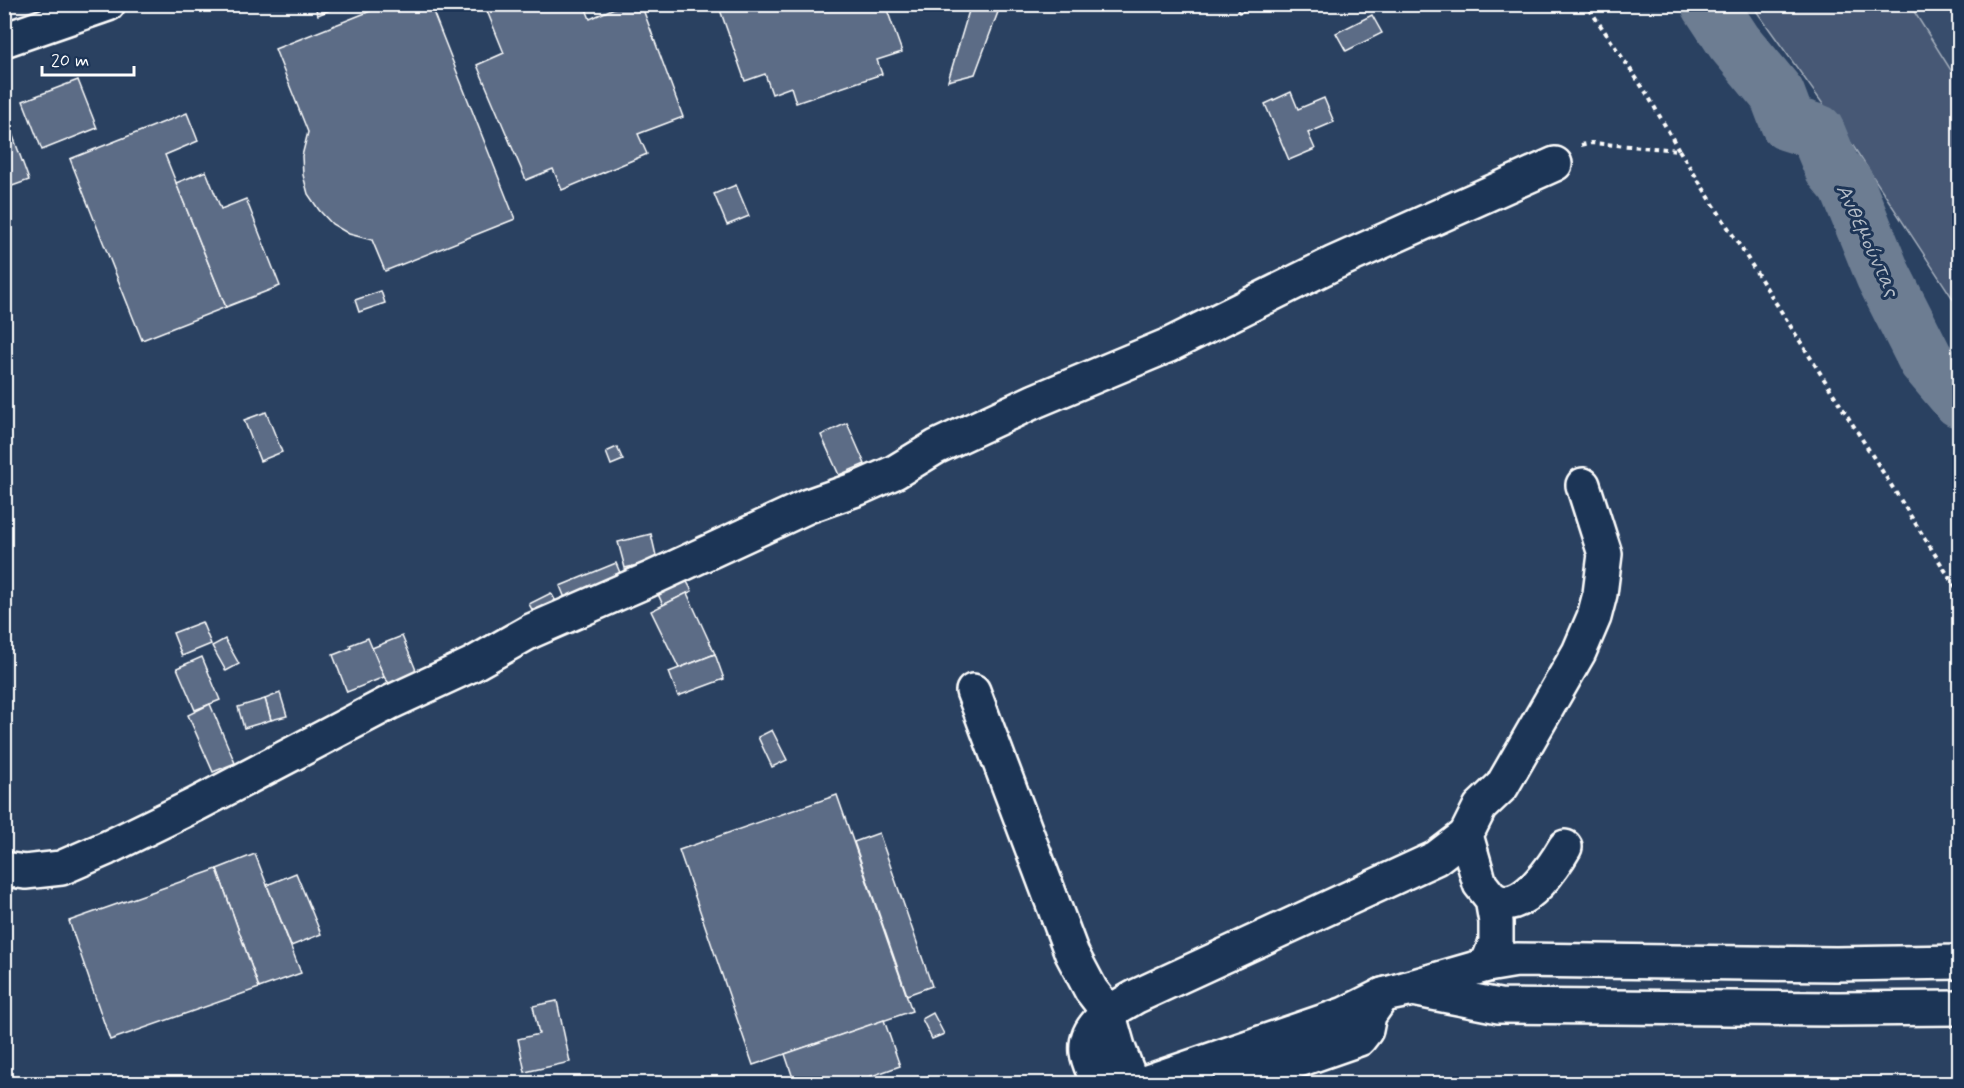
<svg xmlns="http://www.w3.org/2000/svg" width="1964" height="1088" font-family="Mynerve,sans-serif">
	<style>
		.built { fill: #394e6c }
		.green { fill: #465975; stroke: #a2acba; stroke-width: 1.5 }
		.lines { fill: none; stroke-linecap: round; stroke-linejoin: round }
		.river { stroke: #6d7d92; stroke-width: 56 }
		.building { fill: #5b6c86; stroke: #fff; stroke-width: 1.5 }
		.minor-casing { stroke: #fff; stroke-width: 38 }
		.path { stroke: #fff; stroke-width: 4; stroke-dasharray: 4.5 4.5; stroke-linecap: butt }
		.minor { stroke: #1d3557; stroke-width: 33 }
		.labels { text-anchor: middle; stroke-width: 6; stroke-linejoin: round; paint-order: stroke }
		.water-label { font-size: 21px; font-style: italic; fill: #b6bec8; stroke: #1d3557 }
	</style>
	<rect width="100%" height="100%" fill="#2a4161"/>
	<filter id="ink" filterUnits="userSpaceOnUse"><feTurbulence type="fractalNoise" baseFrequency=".0167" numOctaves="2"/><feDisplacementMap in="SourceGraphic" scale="12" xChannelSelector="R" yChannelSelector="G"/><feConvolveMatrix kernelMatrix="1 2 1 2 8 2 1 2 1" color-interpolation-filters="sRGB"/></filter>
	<g filter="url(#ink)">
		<polygon class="built" points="1886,5 1959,5 1959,122"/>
		<polygon class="green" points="1752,5 1910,5 1959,83 1959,308 1853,146"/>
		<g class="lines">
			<polyline class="river" points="1709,4 1734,42 1777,94 1788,123 1817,132 1832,168 1847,186 1883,275 1926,360 1960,400"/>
		</g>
		<g class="building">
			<polygon points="314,4 344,4 318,15"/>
			<polygon points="388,4 430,4 515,219 385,271 372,240 349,234 332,224 319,210 308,194 303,175 302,156 308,132 275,49"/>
			<polygon points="503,4 584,4 590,19 623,4 641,4 683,117 638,134 647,154 562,190 553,169 526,180 477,65 504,53 487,11"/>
			<polygon points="718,4 885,4 902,52 877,60 882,74 796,103 791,87 772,94 765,74 745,81"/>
			<polygon points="971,4 1001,4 975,74 948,81"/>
			<polygon points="1235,4 1259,4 1239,13"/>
			<polygon points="1372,15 1382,33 1346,51 1336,33"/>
			<polygon points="78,80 97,128 42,150 23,101"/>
			<polygon points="1291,92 1298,109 1324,98 1334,122 1308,133 1315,149 1289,160 1265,104"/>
			<polygon points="187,113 198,141 165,155 226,307 142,340 70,159"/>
			<polygon points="5,114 29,180 4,189 4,115"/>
			<polygon points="206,171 221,209 246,199 280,286 226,307 176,183"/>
			<polygon points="736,185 749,216 727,225 714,194"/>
			<polygon points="381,291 385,303 359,312 355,300"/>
			<polygon points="266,412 282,452 260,461 244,420"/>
			<polygon points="847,423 865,464 839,475 821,435"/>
			<polygon points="617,447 623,460 611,465 606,452"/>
			<polygon points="651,534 657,560 625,568 618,542"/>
			<polygon points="616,563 625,585 569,608 560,586"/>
			<polygon points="685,578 692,591 663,605 657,592"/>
			<polygon points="551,593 562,612 540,624 529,604"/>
			<polygon points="687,593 715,654 679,668 651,611"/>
			<polygon points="202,622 211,644 182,656 173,633"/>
			<polygon points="402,636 420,680 394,689 384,677 372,648"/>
			<polygon points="368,638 384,677 347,692 333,655 351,648 350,645"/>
			<polygon points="225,639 239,664 226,671 212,646"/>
			<polygon points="715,654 724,679 678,696 669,672"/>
			<polygon points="202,657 220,700 195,710 177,668"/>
			<polygon points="280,693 287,716 271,720 265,699"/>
			<polygon points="265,699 271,720 244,728 238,707"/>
			<polygon points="210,704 235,763 213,772 188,715"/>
			<polygon points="772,730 787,760 772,767 758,737"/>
			<polygon points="837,795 912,1011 753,1065 679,850"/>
			<polygon points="879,833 932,986 907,995 854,842"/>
			<polygon points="255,854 301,973 259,988 217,869"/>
			<polygon points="217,869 259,988 110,1040 69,921"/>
			<polygon points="296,873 321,934 291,946 267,885"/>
			<polygon points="557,1001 570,1062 525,1072 518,1039 539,1034 533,1006"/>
			<polygon points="933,1013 944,1034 932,1039 922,1019"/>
			<polygon points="884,1020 900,1066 849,1084 795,1084 785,1054"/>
		</g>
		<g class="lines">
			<g class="minor-casing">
				<g id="minor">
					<polyline points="4,40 108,4"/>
					<polyline points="973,691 1072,954 1091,990 1108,1012 1118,1047 1132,1084"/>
					<polyline points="4,869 25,872 61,868 107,848 195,805 391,702 471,665 531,631 648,580 808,506 859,488 895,472 936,447 1035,401 1169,345 1334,263 1555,164"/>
					<path d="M 1492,899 C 1495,900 1501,903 1505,903 C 1529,903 1554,866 1565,847"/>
					<polyline points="1487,965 1496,942 1496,922 1492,899 1480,884 1466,835 1480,807 1502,786 1579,652 1594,617 1600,594 1605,554 1583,485"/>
					<path d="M 1098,1084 C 1095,1074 1088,1062 1087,1052 C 1084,1023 1116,1008 1137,996 L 1436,858 L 1466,835"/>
					<polyline points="1141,1084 1345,1014 1383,995 1487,965 1517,960 1836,964 1960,962"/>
					<polyline points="1230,1084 1359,1039 1366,1030 1369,1015 1383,995 1413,989 1499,1006 1837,1009 1960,1008"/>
				</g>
			</g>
			<g class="path">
				<polyline points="1581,145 1591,143 1679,150 1647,94 1586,4"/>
				<polyline points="1679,150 1960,594"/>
			</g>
			<use href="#minor" class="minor"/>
		</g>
	</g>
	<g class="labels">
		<g class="water-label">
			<text transform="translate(1868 240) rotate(65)" y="7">Ανθεμούντας</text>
		</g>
	</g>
	<rect width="1964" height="1088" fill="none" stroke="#1d3557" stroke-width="24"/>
	<rect x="12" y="12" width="1940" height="1064" fill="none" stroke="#fff" stroke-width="2" filter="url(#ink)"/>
	<path d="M42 66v9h92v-9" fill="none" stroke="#ffffff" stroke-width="3"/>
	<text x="51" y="66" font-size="18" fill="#ffffff" stroke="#1d3557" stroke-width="4.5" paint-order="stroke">20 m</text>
</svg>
